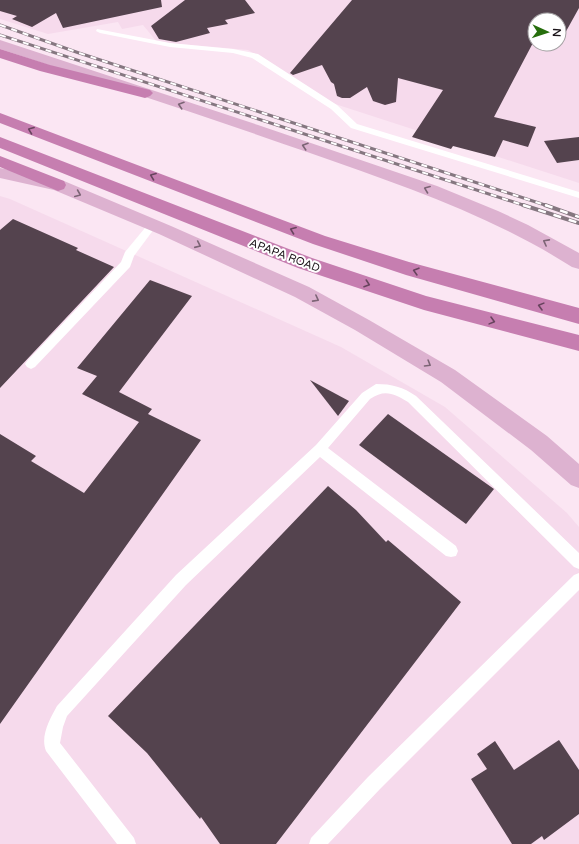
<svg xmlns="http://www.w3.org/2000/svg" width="579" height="844" font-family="'Varela Round',sans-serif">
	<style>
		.built { fill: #f6daec; fill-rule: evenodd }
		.building { fill: #54434e }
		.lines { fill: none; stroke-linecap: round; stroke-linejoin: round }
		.lane { fill: #fff; fill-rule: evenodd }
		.primary { fill: #ddb2d0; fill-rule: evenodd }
		.highway { fill: #c67eb0; fill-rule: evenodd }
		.rail-far1-casing { stroke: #857780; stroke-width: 3 }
		.rail-casing { stroke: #857780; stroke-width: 4 }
		.rail-far1 { stroke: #fff; stroke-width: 2; stroke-dasharray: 6; stroke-linecap: butt }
		.rail { stroke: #fff; stroke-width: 2.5; stroke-dasharray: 8; stroke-linecap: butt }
		.oneway { stroke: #7c6475 }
		.oneway2 { stroke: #68445e }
		.labels { text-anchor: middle; stroke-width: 4; stroke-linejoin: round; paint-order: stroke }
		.street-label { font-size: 11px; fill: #1c151a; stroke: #fff }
	</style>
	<rect width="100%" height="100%" fill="#fbe6f3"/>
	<g class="built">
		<path d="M 0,0 L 579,0 L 579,183 L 332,103 L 248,50 L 157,42 L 143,25 L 122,29 L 118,22 L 48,34 L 0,19 ZM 535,20 L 559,20 L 559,44 L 535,44 Z"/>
		<polygon points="0,196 10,199 341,347 445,407 567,513 579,527 579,844 0,844"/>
	</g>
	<g class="building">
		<polygon points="0,0 161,0 162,7 63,28 56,13 32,27 12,19 17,16 0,11"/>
		<polygon points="185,0 245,0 255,13 225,20 228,24 207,28 210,33 176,42 159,39 151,26"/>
		<polygon points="352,0 579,0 579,8 559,44 559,20 535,20 535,39 494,117 536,127 528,147 503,140 495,157 453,146 451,149 412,137 443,90 398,78 396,102 385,105 373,101 367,87 350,98 342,98 337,96 334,84 331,82 322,65 293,75 290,73"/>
		<polygon points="579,137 579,160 557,163 544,141"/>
		<polygon points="13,219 78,248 76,250 114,267 0,388 0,230"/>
		<polygon points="150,280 192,296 119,392 152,409 148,414 201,440 0,724 0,434 36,456 31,461 84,493 139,422 82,394 97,376 77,368"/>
		<polygon points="310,380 349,401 338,416"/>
		<polygon points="388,414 494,489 466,524 359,445"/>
		<polygon points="328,486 356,510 386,542 388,540 461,602 276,844 220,844 201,817 200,819 147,753 108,716"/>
		<polygon points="559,740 579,770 579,814 544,840 542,836 531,844 512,844 471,779 487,769 477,754 495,741 514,770"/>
	</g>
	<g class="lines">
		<g class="lane">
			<polygon points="97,29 170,43 233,49 258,54 337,105 357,124 579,192 579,198 351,128 331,109 252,58 233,53 170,47 100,33 96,31"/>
			<polygon points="152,222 157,225 134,256 130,267 35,367 31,369 27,367 25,364 27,361 121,262 125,252 149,223"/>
			<path d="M 376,384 C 392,384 403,387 416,396 L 579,553 L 579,569 L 574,567 L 408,402 C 394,393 384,389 370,399 L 328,448 L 456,546 L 458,551 L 456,556 L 451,557 L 446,556 L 320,457 L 186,585 L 67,716 L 63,727 L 60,743 L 134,838 L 136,844 L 117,844 L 46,751 C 40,736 50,719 57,706 L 176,575 L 316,445 L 362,393 Z"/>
			<polygon points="579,573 579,590 380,789 328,844 309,844 311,838 368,777 574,575"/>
		</g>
		<g class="primary">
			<path d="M 0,40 L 258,125 L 437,186 L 498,211 L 528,225 L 579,253 L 579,269 L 572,267 C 490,215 401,185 310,153 C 207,117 103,83 0,49 Z"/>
			<polygon points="0,168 64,181 171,226 309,287 369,320 455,370 547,436 579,464 579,488 571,485 531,450 441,382 355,330 295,297 159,234 54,190 0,178"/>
		</g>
		<g class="highway">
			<polygon points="0,49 50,65 150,90 153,93 150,96 145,98 40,71 0,58"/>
			<polygon points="0,113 325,236 409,262 579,308 579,324 406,275 313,244 0,123"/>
			<polygon points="0,137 312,258 426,296 579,335 579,351 424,310 298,268 0,148"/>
			<polygon points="0,156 64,181 66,185 64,189 58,191 0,167"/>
		</g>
		<g class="rail-far1-casing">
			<g id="rail-far1">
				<polyline points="0,25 79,53 548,206"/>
				<polyline points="0,35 526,206"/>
			</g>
		</g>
		<g class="rail-casing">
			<g id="rail">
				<polyline points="523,205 579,223"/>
				<polyline points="545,205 579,217"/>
			</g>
		</g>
		<use href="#rail-far1" class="rail-far1"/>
		<use href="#rail" class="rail"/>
	</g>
	<defs><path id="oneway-chevron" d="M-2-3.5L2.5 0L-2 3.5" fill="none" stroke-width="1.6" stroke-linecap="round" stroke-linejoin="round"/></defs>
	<g class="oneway">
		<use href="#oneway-chevron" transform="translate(181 105) rotate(-162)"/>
		<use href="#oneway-chevron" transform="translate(305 146) rotate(-162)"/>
		<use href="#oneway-chevron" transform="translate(427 189) rotate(-159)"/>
		<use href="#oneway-chevron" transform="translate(78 194) rotate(23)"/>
		<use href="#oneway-chevron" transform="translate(546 242) rotate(-152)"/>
		<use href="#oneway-chevron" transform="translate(198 245) rotate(24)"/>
		<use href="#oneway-chevron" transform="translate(316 299) rotate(28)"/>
		<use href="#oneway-chevron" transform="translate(428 364) rotate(31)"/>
	</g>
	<g class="oneway2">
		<use href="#oneway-chevron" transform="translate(31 130) rotate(-159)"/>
		<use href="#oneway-chevron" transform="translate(153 176) rotate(-159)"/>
		<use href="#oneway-chevron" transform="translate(293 230) rotate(-159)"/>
		<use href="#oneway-chevron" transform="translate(416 271) rotate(-164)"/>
		<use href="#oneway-chevron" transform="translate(367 284) rotate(19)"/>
		<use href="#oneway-chevron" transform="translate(541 306) rotate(-165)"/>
		<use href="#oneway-chevron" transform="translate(492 321) rotate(15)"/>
	</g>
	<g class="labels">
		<g class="street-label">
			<text transform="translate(285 255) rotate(21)" y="4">APAPA ROAD</text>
		</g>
	</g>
	<g transform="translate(547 32) rotate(93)"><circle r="19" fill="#ffffff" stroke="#a4a1a3"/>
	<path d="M0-3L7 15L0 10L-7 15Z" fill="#266e0c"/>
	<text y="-6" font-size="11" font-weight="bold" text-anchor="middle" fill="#1c151a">N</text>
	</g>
</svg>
